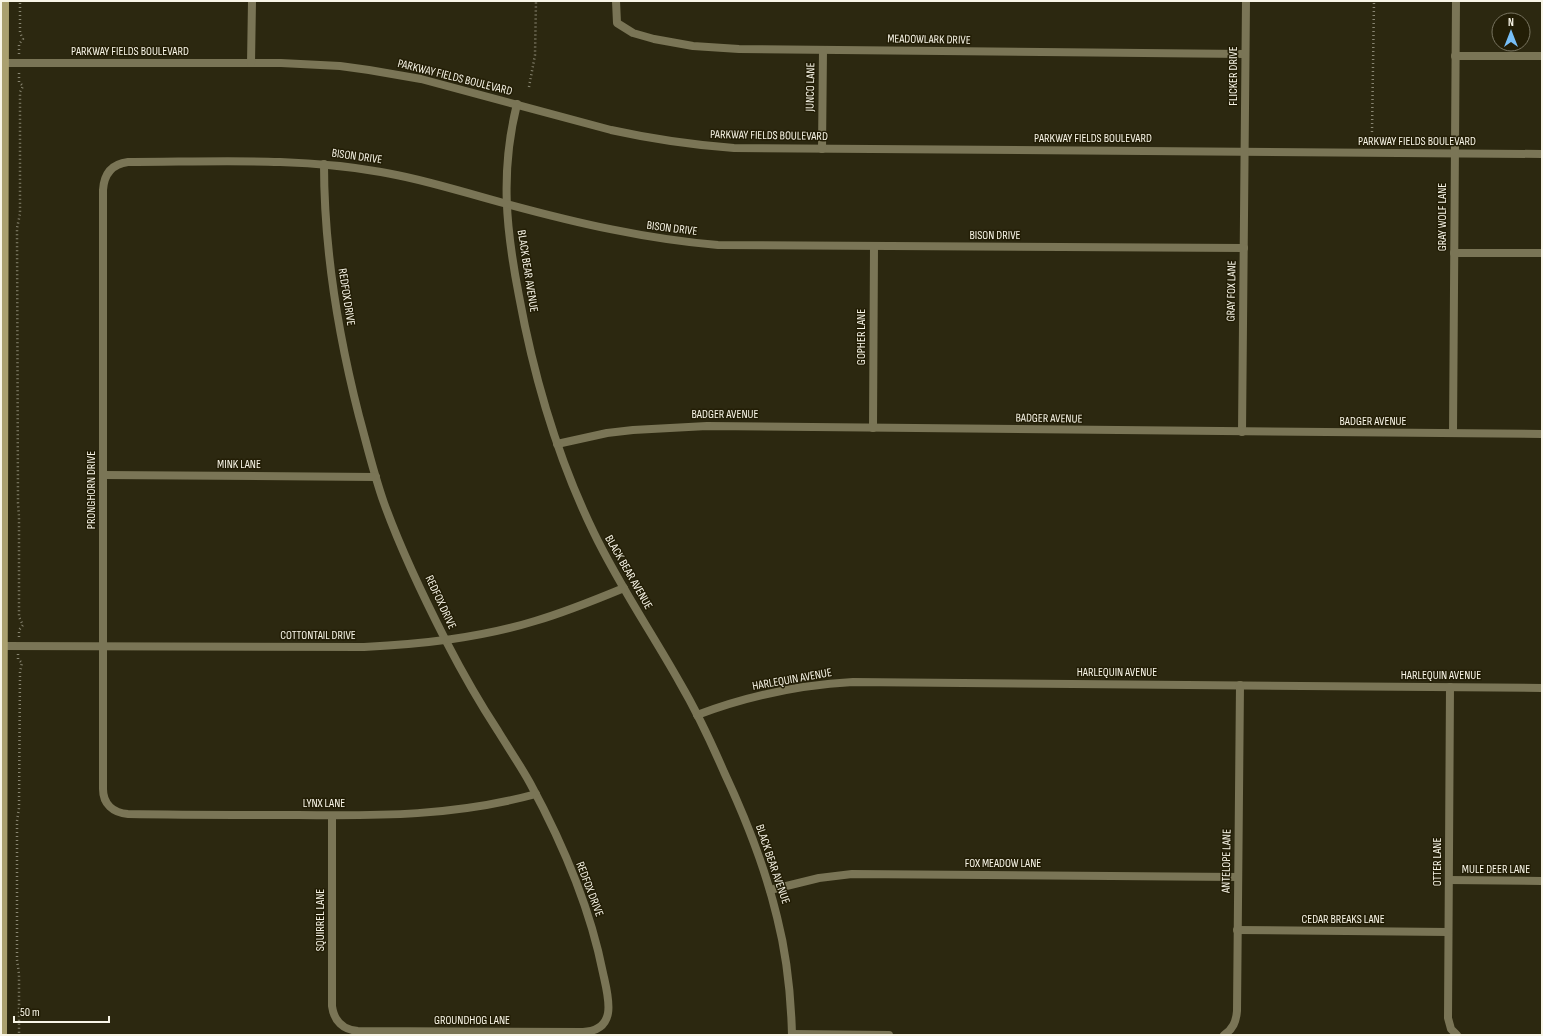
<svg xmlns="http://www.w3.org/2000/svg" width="1543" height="1036" font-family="'Sofia Sans Condensed',sans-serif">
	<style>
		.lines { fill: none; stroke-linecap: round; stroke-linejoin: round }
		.path { stroke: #898672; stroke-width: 2.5; stroke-dasharray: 1 3; stroke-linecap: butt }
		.street { stroke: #7a7556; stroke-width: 8 }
		.secondary { stroke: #aaa06f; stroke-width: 8 }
		.labels { text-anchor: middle; stroke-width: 3; stroke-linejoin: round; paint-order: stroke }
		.street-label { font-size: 12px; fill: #f8f5e7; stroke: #231e06 }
	</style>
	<rect width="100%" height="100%" fill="#2c2810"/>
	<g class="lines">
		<g class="path">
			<polyline points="19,54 19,44 23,39 20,33 20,1"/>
			<polyline points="19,73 19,82 23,86 20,92 20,214 17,228 18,503 19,517 19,617 23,625 19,630 19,637"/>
			<polyline points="529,87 535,55 536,1"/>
			<polyline points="1372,132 1374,1"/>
			<polyline points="18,654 18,659 22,663 20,671 19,808 17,821 17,960 19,974 19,1035"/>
		</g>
		<g class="street">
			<polyline points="616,1 617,23 633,33 654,39 693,46 739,49 1245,54"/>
			<polyline points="1455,56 1542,56"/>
			<path d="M 5,63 L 281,63 L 340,66 L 369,70 L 421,79 L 611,130 C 652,139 693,145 734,148 L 1542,154"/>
			<polyline points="251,63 252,1"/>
			<path d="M 517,104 C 500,172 506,229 519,296 C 534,378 557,457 594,533 C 619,585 652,633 680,683 C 697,712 711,742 724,772 C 746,819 765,867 777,917 C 787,956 791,995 792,1035"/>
			<polyline points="822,149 823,50"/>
			<path d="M 324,164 C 324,249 338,334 359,416 C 367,445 374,475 384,503 C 401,550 423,596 446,641 C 462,672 479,702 498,731 C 509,749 520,765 530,783 C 562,842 590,907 603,973 C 608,996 619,1030 583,1032 L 358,1031 C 343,1030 334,1021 332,1006 L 332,816"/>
			<polyline points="1454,253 1542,253"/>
			<polyline points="873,428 874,247"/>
			<polyline points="1242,432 1246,1"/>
			<polyline points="1453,433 1456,1"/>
			<polyline points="557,444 607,433 633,430 707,426 1542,434"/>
			<polyline points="103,475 376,477"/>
			<path d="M 4,646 L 364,647 C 422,644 480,638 535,621 C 566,612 595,600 624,588"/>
			<polyline points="1450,687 1448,1018 1451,1029 1457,1035"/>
			<path d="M 697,715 C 747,696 799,685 853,682 L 1542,688"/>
			<path d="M 536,794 C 455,816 380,816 298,815 C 241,815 184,815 128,814 C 113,813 103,804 103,789 L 103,190 C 104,174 112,164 128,162 C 212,162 298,157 381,172 C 424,179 465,193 507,204 C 577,223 646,239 718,245 L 1244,248"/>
			<polyline points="1449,880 1542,881"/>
			<polyline points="770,890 819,878 852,874 1238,877"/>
			<polyline points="1237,930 1448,932"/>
			<polyline points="792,1034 889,1035"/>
			<path d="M 1224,1035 C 1233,1029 1236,1022 1237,1011 L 1240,685"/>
		</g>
		<polyline class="secondary" points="3,1035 5,1"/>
	</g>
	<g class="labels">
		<g class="street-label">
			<text transform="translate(929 39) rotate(1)" y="4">MEADOWLARK DRIVE</text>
			<text x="130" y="55">PARKWAY FIELDS BOULEVARD</text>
			<text transform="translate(1233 76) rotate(-90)" y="4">FLICKER DRIVE</text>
			<text transform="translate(455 77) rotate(14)" y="4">PARKWAY FIELDS BOULEVARD</text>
			<text transform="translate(810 87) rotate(-89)" y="4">JUNCO LANE</text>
			<text transform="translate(769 135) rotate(1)" y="4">PARKWAY FIELDS BOULEVARD</text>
			<text x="1093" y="142">PARKWAY FIELDS BOULEVARD</text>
			<text x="1417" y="145">PARKWAY FIELDS BOULEVARD</text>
			<text transform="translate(357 156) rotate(8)" y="4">BISON DRIVE</text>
			<text transform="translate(1442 217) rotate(-90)" y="4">GRAY WOLF LANE</text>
			<text transform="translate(672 228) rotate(7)" y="4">BISON DRIVE</text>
			<text x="995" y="239">BISON DRIVE</text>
			<text transform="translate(528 271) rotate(81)" y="4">BLACK BEAR AVENUE</text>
			<text transform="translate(1231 291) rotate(-89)" y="4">GRAY FOX LANE</text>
			<text transform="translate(347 297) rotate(81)" y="4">REDFOX DRIVE</text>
			<text transform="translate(861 337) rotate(-90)" y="4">GOPHER LANE</text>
			<text x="725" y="418">BADGER AVENUE</text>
			<text transform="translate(1049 418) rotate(1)" y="4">BADGER AVENUE</text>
			<text x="1373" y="425">BADGER AVENUE</text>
			<text x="239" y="468">MINK LANE</text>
			<text transform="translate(91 490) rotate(-90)" y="4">PRONGHORN DRIVE</text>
			<text transform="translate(629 572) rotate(60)" y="4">BLACK BEAR AVENUE</text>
			<text transform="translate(441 602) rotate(65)" y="4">REDFOX DRIVE</text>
			<text x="318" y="639">COTTONTAIL DRIVE</text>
			<text x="1117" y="676">HARLEQUIN AVENUE</text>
			<text x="1441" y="679">HARLEQUIN AVENUE</text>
			<text transform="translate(792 679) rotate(-10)" y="4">HARLEQUIN AVENUE</text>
			<text x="324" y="807">LYNX LANE</text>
			<text transform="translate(1226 861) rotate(-89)" y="4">ANTELOPE LANE</text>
			<text transform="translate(1437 862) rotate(-90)" y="4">OTTER LANE</text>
			<text x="1003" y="867">FOX MEADOW LANE</text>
			<text transform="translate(773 864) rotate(71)" y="4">BLACK BEAR AVENUE</text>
			<text x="1496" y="873">MULE DEER LANE</text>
			<text transform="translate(590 889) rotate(69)" y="4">REDFOX DRIVE</text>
			<text x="1343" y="923">CEDAR BREAKS LANE</text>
			<text transform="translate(320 920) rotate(-90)" y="4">SQUIRREL LANE</text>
			<text x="472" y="1024">GROUNDHOG LANE</text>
		</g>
	</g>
	<rect width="1543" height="1036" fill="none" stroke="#f8f5e7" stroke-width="4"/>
	<g transform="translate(1511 32)"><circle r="19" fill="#231e06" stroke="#787460"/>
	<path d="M0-3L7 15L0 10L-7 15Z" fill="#77bff7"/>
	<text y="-6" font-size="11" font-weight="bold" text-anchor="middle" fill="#f8f5e7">N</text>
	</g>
	<path d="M14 1016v6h95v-6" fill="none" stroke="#f8f5e7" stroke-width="2"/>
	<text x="20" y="1016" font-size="12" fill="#f8f5e7" stroke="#231e06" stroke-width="3" paint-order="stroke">50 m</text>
</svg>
